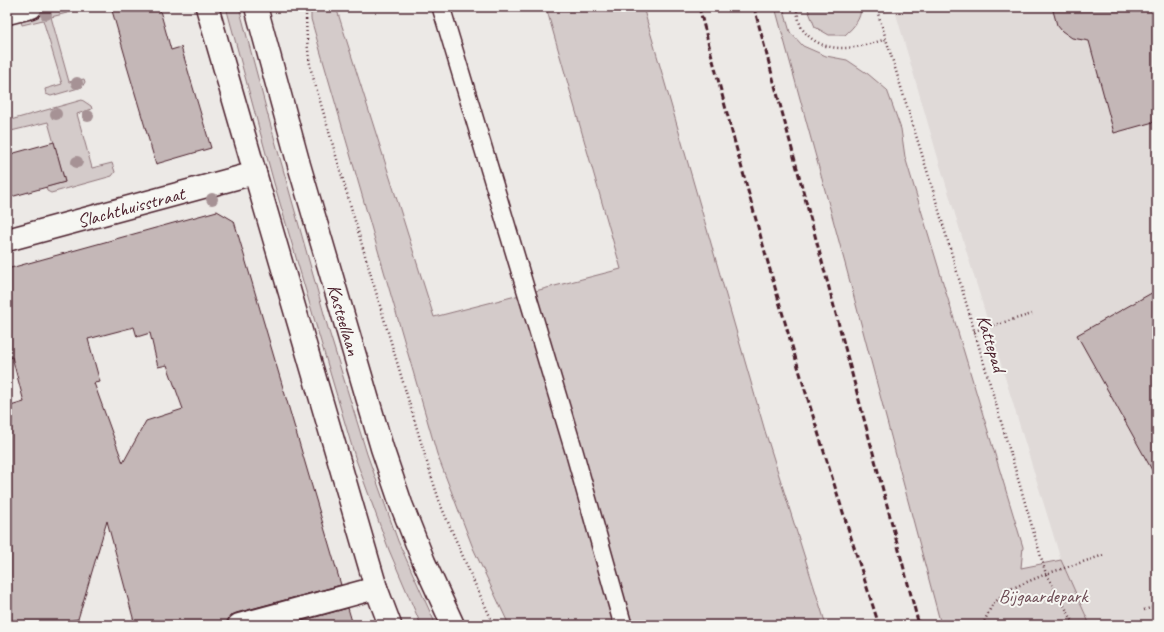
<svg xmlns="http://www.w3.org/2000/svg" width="1164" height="632" font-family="Caveat,sans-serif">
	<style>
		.built { fill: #e0dad8 }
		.green { fill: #d4cbca; stroke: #8f757a }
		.building { fill: #c4b7b7; stroke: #4a1f2b; fill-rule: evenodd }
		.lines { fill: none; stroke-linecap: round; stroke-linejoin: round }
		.service-casing { stroke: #4a1f2b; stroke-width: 20 }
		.pedestrian-casing { stroke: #4a1f2b; stroke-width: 25 }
		.minor-casing { stroke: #4a1f2b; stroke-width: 25 }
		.primary-casing { stroke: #4a1f2b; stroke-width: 25 }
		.path { stroke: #4a1f2b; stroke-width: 2.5; stroke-dasharray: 1 3; stroke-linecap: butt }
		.service { stroke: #f6f6f2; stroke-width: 17 }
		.pedestrian { stroke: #f6f6f2; stroke-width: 22 }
		.minor { stroke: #f6f6f2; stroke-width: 22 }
		.primary { stroke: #f6f6f2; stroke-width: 22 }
		.rail { stroke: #4a1f2b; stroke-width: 3; stroke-dasharray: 6 3; stroke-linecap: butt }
		.tree { fill: #a69295 }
		.labels { text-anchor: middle; stroke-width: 4; stroke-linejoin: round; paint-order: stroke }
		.street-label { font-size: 19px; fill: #4a1f2b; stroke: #f6f6f2 }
		.park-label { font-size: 19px; fill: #6c4a53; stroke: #f6f6f2 }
	</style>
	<rect width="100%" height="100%" fill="#ece9e6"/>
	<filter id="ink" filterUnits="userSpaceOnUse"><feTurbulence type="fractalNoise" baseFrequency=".025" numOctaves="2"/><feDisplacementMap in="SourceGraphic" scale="8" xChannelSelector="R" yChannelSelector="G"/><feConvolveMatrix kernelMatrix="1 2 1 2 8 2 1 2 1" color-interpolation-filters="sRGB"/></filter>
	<g filter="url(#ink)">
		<polygon class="built" points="894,7 1157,7 1157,625 1090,625 1061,560 940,165"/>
		<g class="green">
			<polygon points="56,7 70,7 71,12 51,17 69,82 84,79 85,82 82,87 51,96 46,94 45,89 62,84 43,20 22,25 20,17"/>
			<polygon points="226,7 239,7 270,123 328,328 367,454 398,541 436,625 421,625 389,550 355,457 274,183"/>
			<polygon points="311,7 336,7 434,317 621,269 546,7 643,7 765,431 826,625 509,625 473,548 437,454 311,19"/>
			<polygon points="775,7 783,7 790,32 803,46 826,56 847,60 868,74 887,90 901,129 905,157 1023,547 1021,568 1061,560 1090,625 941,625 846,267"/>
			<path d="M 807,7 L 861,7 C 861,19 854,27 845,35 L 829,35 L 815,27 Z"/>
			<polygon points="82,100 91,106 92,109 77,114 92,168 112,163 115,172 112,176 51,193 47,191 46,187 65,182 48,122 7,132 7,121"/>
		</g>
		<g class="building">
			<polygon points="111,7 159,7 171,50 181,47 211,148 156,164 126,63 127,63"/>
			<polygon points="1052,7 1157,7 1157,121 1114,133 1089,41 1072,38 1062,31 1057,25"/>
			<polygon points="54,142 65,182 7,198 7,155"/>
			<path d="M 217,211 L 234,221 L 341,585 L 236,613 L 230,616 L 227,621 L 227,625 L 135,625 L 107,521 L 78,619 L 52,625 L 7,625 L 7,407 L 24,402 L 12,357 L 7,359 L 7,269 ZM 134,327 L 137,337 L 150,333 L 158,367 L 167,365 L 183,409 L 146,421 L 123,463 L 94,383 L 100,382 L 88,339 Z"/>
			<polygon points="1157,290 1157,479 1077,335"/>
			<polygon points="348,608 353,625 287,625"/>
		</g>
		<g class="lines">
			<g class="service-casing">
				<polyline id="service" points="441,7 574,451 621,618 623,625"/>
			</g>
			<g class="pedestrian-casing">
				<polyline id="pedestrian" points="7,13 31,7"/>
			</g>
			<g class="minor-casing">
				<g id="minor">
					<path id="s1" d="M 7,240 L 255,173"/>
					<polyline points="239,625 376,588"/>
				</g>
			</g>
			<g class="primary-casing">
				<g id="primary">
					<polyline points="207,7 255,173 376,588 390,625"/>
					<path id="s2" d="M 256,7 L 299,165 L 382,448 L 401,504 L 424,562 L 453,625"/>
				</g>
			</g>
			<g class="path">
				<path d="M 306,7 C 306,28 307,49 311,70 L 367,262 L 429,469 L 441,506 L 474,582 L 494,625"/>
				<path d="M 796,7 C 798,14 799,25 803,30 C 824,57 859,48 886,39"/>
				<polyline points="876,7 929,177 1046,574 1075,625"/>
				<polyline points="974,331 1032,314"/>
				<polyline points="1144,610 1157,606"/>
				<polyline points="984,625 984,622 992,605 1008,590 1046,574 1104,555"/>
			</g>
			<use href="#service" class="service"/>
			<use href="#pedestrian" class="pedestrian"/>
			<use href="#minor" class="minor"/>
			<use href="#primary" class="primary"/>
			<g class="rail">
				<path d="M 699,7 C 730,126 762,245 797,363 C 823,450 851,538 879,625"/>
				<polyline points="754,7 919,625"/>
			</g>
		</g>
		<g class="tree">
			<circle cx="46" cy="14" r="6"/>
			<circle cx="77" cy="83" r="6"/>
			<circle cx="56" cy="114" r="6"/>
			<circle cx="88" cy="116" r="6"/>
			<circle cx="77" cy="162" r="6"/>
			<circle cx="212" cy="199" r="6"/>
		</g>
	</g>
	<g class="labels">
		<g class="street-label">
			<text dy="7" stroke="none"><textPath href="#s1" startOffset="128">Slachthuisstraat</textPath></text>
			<text dy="7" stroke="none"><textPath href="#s2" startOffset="325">Kasteellaan</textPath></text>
			<text transform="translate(992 343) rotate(73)" y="7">Kattepad</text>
		</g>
		<g class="park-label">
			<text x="1043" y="602">Bijgaardepark</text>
		</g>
	</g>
	<rect width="1164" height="632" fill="none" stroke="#f6f6f2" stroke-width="24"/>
	<rect x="12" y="12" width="1140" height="608" fill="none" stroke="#4a1f2b" stroke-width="1.5" filter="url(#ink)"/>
</svg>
